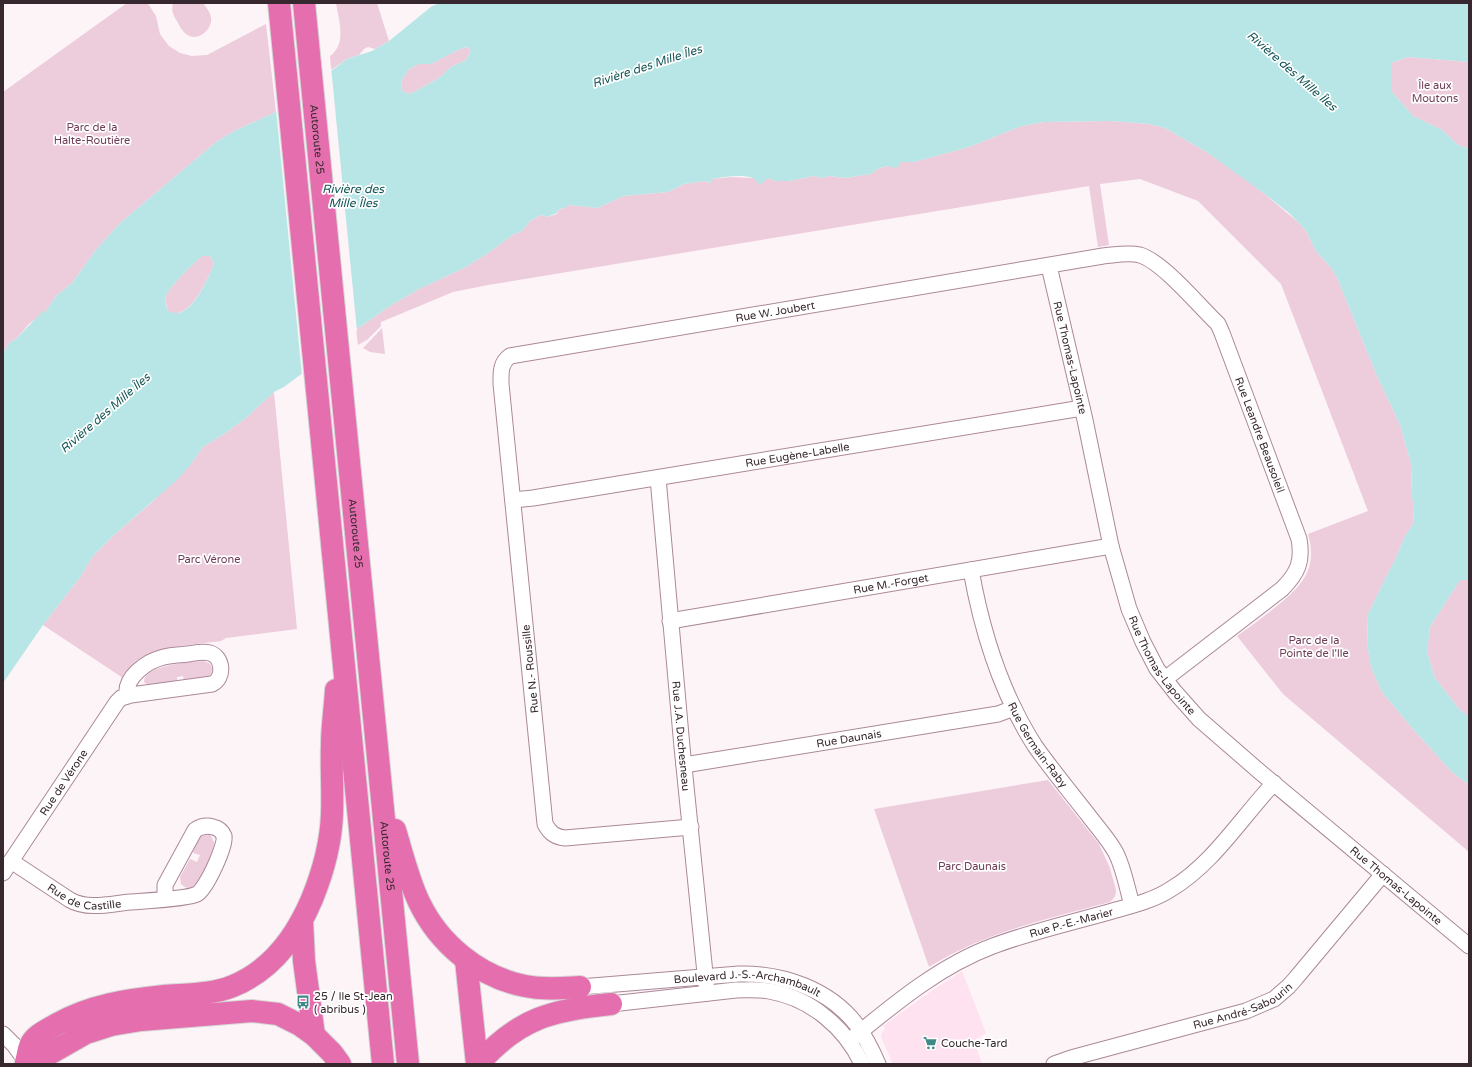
<svg xmlns="http://www.w3.org/2000/svg" width="1472" height="1067" font-family="'Varela Round',sans-serif">
	<style>
		.built { fill: #ffe2ef }
		.green { fill: #edccdb }
		.water { fill: #b8e6e6; fill-rule: evenodd }
		.pier { fill: #fdf4f8 }
		.lines { fill: none; stroke-linecap: round; stroke-linejoin: round }
		.minor-casing { stroke: #ab8899; stroke-width: 17 }
		.highway-casing { stroke: #d7d4d5; stroke-width: 24 }
		.minor { stroke: #fff; stroke-width: 15 }
		.highway { stroke: #e46eae; stroke-width: 22 }
		.labels { text-anchor: middle; stroke-width: 3.5; stroke-linejoin: round; paint-order: stroke }
		.park-label { font-size: 11px; fill: #6e3c56; stroke: #fff }
		.street-label { font-size: 11px; fill: #37282f; stroke: #fff }
		.poi-label { font-size: 11px; fill: #37282f; stroke: #fff; text-anchor: start }
		.water-label { font-size: 12px; font-style: italic; fill: #155657; stroke: #fff }
	</style>
	<rect width="100%" height="100%" fill="#fdf4f8"/>
	<polygon class="built" points="962,971 986,1033 974,1041 982,1064 893,1064 881,1037 882,1032 885,1029 883,1026 927,994"/>
	<g class="green">
		<polygon points="127,3 146,3 149,5 156,16 160,34 169,46 180,53 192,56 207,55 266,24 276,112 234,131 216,142 119,224 95,251 72,283 56,296 46,311 29,324 16,339 10,342 3,353 3,92"/>
		<path d="M 173,3 L 203,3 C 206,7 210,12 211,17 C 213,30 197,43 186,34 C 182,31 179,25 177,21 C 173,15 171,10 173,3 Z"/>
		<path d="M 336,3 L 377,3 L 389,41 L 375,49 L 368,47 L 364,49 L 359,55 L 347,59 L 331,70 L 330,56 C 347,44 339,21 336,3 Z"/>
		<polygon points="466,47 471,50 466,60 451,67 439,78 414,92 408,94 402,90 401,81 409,69 419,64 431,64 458,50"/>
		<polygon points="1408,57 1469,62 1469,149 1458,145 1442,130 1413,116 1391,91 1391,63"/>
		<path d="M 1112,121 L 1149,124 L 1165,128 L 1208,153 L 1228,167 L 1262,192 L 1298,222 L 1306,231 L 1316,251 L 1332,269 L 1338,280 L 1377,376 L 1400,425 L 1411,464 L 1412,498 L 1414,507 L 1413,524 L 1405,536 L 1395,560 L 1389,571 L 1368,614 L 1367,643 L 1371,667 L 1382,692 L 1412,728 L 1452,772 L 1469,785 L 1469,852 L 1283,694 L 1237,636 C 1249,628 1260,619 1272,610 C 1299,589 1319,571 1308,534 L 1368,511 L 1281,284 L 1198,201 L 1140,179 L 1100,184 L 1109,245 L 1098,247 L 1089,186 L 488,285 L 453,292 L 381,322 L 381,326 L 367,340 L 358,345 L 356,329 L 360,327 L 390,306 L 419,289 L 464,268 L 487,254 L 514,234 L 521,232 L 530,221 L 541,215 L 547,217 L 557,214 L 559,209 L 565,208 L 569,205 L 598,208 L 623,196 L 668,192 L 684,184 L 704,181 L 710,183 L 712,179 L 731,177 L 753,178 L 768,178 L 775,181 L 789,181 L 814,176 L 822,178 L 829,176 L 845,178 L 871,174 L 879,168 L 890,166 L 898,167 L 900,162 L 914,162 L 969,147 L 1022,126 L 1044,122 Z"/>
		<path d="M 202,256 L 210,256 L 214,264 C 208,278 194,311 177,313 C 175,314 171,312 168,312 C 167,306 165,302 166,296 C 169,287 194,263 202,256 Z"/>
		<polygon points="382,328 385,354 370,352 363,348 365,346"/>
		<path d="M 274,392 L 297,629 L 226,638 L 221,641 C 195,645 154,645 134,663 C 130,668 126,673 123,678 L 43,625 L 81,576 L 92,557 L 113,536 L 151,503 L 191,464 L 203,447 L 224,434 L 246,418 Z"/>
		<polygon points="1460,580 1469,580 1469,717 1459,709 1435,678 1427,652 1430,627"/>
		<path d="M 203,661 C 208,662 212,664 212,669 C 213,681 192,680 184,681 L 183,676 L 177,677 L 177,682 L 149,686 L 144,682 C 144,665 190,662 203,661 Z"/>
		<path d="M 1048,780 L 1099,844 L 1110,868 L 1116,890 C 1116,896 1114,898 1110,902 C 1048,919 984,932 929,967 L 874,809 Z"/>
		<path d="M 202,835 L 210,835 C 212,838 214,840 214,844 C 214,851 199,884 193,887 C 188,889 184,887 181,884 L 180,877 L 190,859 L 197,862 L 200,855 L 193,853 L 197,841 Z"/>
	</g>
	<path class="water" d="M 440,3 L 1469,3 L 1469,62 L 1408,57 L 1391,63 L 1391,91 L 1413,116 L 1442,130 L 1458,145 L 1469,149 L 1469,580 L 1460,580 L 1430,627 L 1427,652 L 1435,678 L 1459,709 L 1469,717 L 1469,785 L 1452,772 L 1412,728 L 1382,692 L 1371,667 L 1367,644 L 1368,614 L 1389,571 L 1395,560 L 1405,536 L 1413,524 L 1414,507 L 1412,498 L 1411,464 L 1400,425 L 1377,376 L 1338,280 L 1332,269 L 1316,251 L 1306,231 L 1298,222 L 1289,213 L 1262,192 L 1208,153 L 1165,128 L 1149,124 L 1112,121 L 1044,122 L 1022,126 L 969,147 L 914,162 L 901,162 L 898,167 L 894,168 L 890,166 L 879,168 L 871,174 L 845,178 L 829,176 L 822,178 L 814,176 L 789,181 L 775,181 L 768,178 L 760,185 C 758,183 755,179 753,178 C 741,174 724,177 712,179 L 711,183 L 704,181 L 684,184 L 668,192 L 623,196 L 598,208 L 569,205 L 565,208 L 559,209 L 557,213 L 547,217 L 541,215 L 530,221 L 521,232 L 514,234 L 487,254 L 464,268 L 419,289 L 390,306 L 360,327 L 356,329 L 338,347 L 284,387 L 274,392 L 246,418 L 224,434 L 203,447 L 191,464 L 179,478 L 113,536 L 92,557 L 81,576 L 43,625 L 3,683 L 3,353 L 10,342 L 16,339 L 42,312 L 46,311 L 56,296 L 72,283 L 95,251 L 119,224 L 216,142 L 234,131 L 276,112 L 347,59 L 372,51 L 389,41 L 432,6 ZM 466,47 L 471,50 L 466,60 L 451,67 L 439,78 L 414,92 L 408,94 L 402,90 L 401,81 L 409,69 L 419,64 L 431,64 L 458,50 ZM 202,256 L 210,256 L 214,264 C 208,278 194,312 177,313 C 175,314 171,312 168,311 C 166,306 165,302 166,296 C 169,287 194,263 202,256 Z"/>
	<polygon class="pier" points="331,67 357,331 339,349 302,376 276,109"/>
	<g class="lines">
		<g class="minor-casing">
			<g id="minor">
				<path id="s1" d="M 1049,266 L 1085,420 L 1111,546 L 1129,609 L 1143,642 L 1157,669 L 1175,692 L 1199,719 L 1260,772 L 1469,946"/>
				<path id="s2" d="M 658,478 L 682,747 L 707,993"/>
				<path id="s3" d="M 513,500 L 533,498 L 1082,408"/>
				<path id="s4" d="M 971,570 C 982,632 1001,693 1035,746 C 1052,770 1071,793 1089,816 C 1098,828 1109,840 1116,853 C 1124,869 1127,888 1132,905"/>
				<path id="s5" d="M 670,621 L 1111,546"/>
				<path id="s6" d="M 684,765 L 998,714 L 1014,708"/>
				<path id="s7" d="M 691,827 L 565,838 C 555,837 550,833 545,824 L 501,384 C 501,373 500,363 510,356 L 1103,256 C 1115,255 1128,252 1140,255 C 1162,262 1195,301 1212,318 L 1218,324 L 1222,333 L 1299,539 C 1303,561 1298,573 1282,589 L 1165,679"/>
				<path id="s8" d="M 11,861 L 70,900 C 88,910 110,904 130,902 C 143,901 188,899 197,894 C 206,889 226,846 224,836 C 222,831 218,828 213,827 C 206,825 201,826 195,830 L 165,885 L 165,898"/>
				<path id="s9" d="M 3,873 L 117,702 L 121,698 L 131,695 L 212,684 C 225,678 223,657 210,653 C 203,651 195,653 188,654 C 180,655 172,655 164,657 C 147,661 124,677 127,696"/>
				<path id="s10" d="M 580,987 L 739,974 C 782,973 829,989 856,1024 C 865,1036 872,1050 878,1064"/>
				<path d="M 611,1004 L 736,990 C 747,990 758,989 769,991 C 810,998 845,1027 862,1064"/>
				<polyline points="3,1034 14,1045 28,1064"/>
				<path id="s11" d="M 849,1041 C 893,1005 939,966 993,946 C 1030,932 1070,923 1109,912 C 1130,906 1153,901 1171,889 C 1213,864 1241,818 1274,783"/>
				<path id="s12" d="M 1054,1064 L 1071,1058 L 1246,1011 L 1274,999 L 1289,986 L 1296,978 L 1383,874"/>
			</g>
		</g>
		<g class="highway-casing">
			<g id="highway">
				<polyline points="279,3 383,1064"/>
				<path id="s13" d="M 304,3 L 408,1064"/>
				<path d="M 336,690 C 335,708 332,726 332,744 C 331,767 333,790 332,814 C 331,843 323,872 312,899 C 296,937 272,970 233,986 C 211,995 187,994 164,996 C 126,1000 91,1005 57,1024 C 49,1029 35,1035 31,1044 C 28,1049 28,1056 26,1062 L 42,1058 L 86,1033 L 111,1025 L 141,1020 L 252,1011 L 278,1014 L 300,1025 L 314,1035 L 332,1053 L 340,1064"/>
				<path d="M 395,830 C 402,853 408,879 419,902 C 439,944 479,977 525,986 C 544,990 562,988 580,987"/>
				<polyline points="302,920 304,961 314,1035"/>
				<polyline points="466,960 477,1064"/>
				<path d="M 478,1064 C 519,1018 552,1010 611,1004"/>
			</g>
		</g>
		<use href="#minor" class="minor"/>
		<use href="#highway" class="highway"/>
	</g>
	<defs>
		<g id="bus-bare" transform="scale(1.08)"><path d="M-5-6H5V4H4V6H2V4H-2V6H-4V4H-5ZM-3.5-4V0h7V-4ZM-3.5 1.2v1.5H-2V1.2ZM2 1.2v1.5H3.5V1.2Z" fill="#3f8888" stroke="#fff" stroke-width="2.5" paint-order="stroke"/></g>
		<g id="supermarket-bare" transform="scale(1.08)"><path d="M-6-5.5h2.5l.6 2H6L4.5 2H-2.5L-4.4-4H-6ZM-1.5 3.2a1.3 1.3 0 1 0 .1 0ZM3 3.2a1.3 1.3 0 1 0 .1 0Z" fill="#3f8888" stroke="#fff" stroke-width="2.5" paint-order="stroke"/></g>
	</defs>
	<g fill-rule="evenodd">
		<use href="#bus-bare" x="303" y="1002"/>
		<use href="#supermarket-bare" x="930" y="1043"/>
	</g>
	<g class="labels">
		<g class="park-label">
			<text x="1435" y="89">Île aux<tspan x="1435" dy="13">Moutons</tspan></text>
			<text x="92" y="131">Parc de la<tspan x="92" dy="13">Halte-Routière</tspan></text>
			<text x="209" y="563">Parc Vérone</text>
			<text x="1314" y="644">Parc de la<tspan x="1314" dy="13">Pointe de l'Ile</tspan></text>
			<text x="972" y="870">Parc Daunais</text>
		</g>
		<g class="street-label">
			<text dy="4" stroke="none"><textPath href="#s13" startOffset="137">Autoroute 25</textPath></text>
			<text dy="4" stroke="none"><textPath href="#s7" startOffset="894">Rue W. Joubert</textPath></text>
			<text dy="4" stroke="none"><textPath href="#s1" startOffset="94">Rue Thomas-Lapointe</textPath></text>
			<text dy="4" stroke="none"><textPath href="#s7" startOffset="1487">Rue Leandre Beausoleil</textPath></text>
			<text dy="4" stroke="none"><textPath href="#s3" startOffset="288">Rue Eugène-Labelle</textPath></text>
			<text dy="4" stroke="none"><textPath href="#s13" startOffset="533">Autoroute 25</textPath></text>
			<text dy="4" stroke="none"><textPath href="#s5" startOffset="224">Rue M.-Forget</textPath></text>
			<text dy="4" stroke="none"><textPath href="#s1" startOffset="418">Rue Thomas-Lapointe</textPath></text>
			<text transform="translate(530 669) rotate(-96)" y="4">Rue N.- Roussille</text>
			<text dy="4" stroke="none"><textPath href="#s2" startOffset="259">Rue J.A. Duchesneau</textPath></text>
			<text dy="4" stroke="none"><textPath href="#s6" startOffset="167">Rue Daunais</textPath></text>
			<text dy="4" stroke="none"><textPath href="#s4" startOffset="189">Rue Germain-Raby</textPath></text>
			<text dy="4" stroke="none"><textPath href="#s9" startOffset="109">Rue de Vérone</textPath></text>
			<text dy="4" stroke="none"><textPath href="#s13" startOffset="857">Autoroute 25</textPath></text>
			<text dy="4" stroke="none"><textPath href="#s1" startOffset="742">Rue Thomas-Lapointe</textPath></text>
			<text dy="4" stroke="none"><textPath href="#s8" startOffset="84">Rue de Castille</textPath></text>
			<text dy="4" stroke="none"><textPath href="#s11" startOffset="255">Rue P.-E.-Marier</textPath></text>
			<text dy="4" stroke="none"><textPath href="#s10" startOffset="169">Boulevard J.-S.-Archambault</textPath></text>
			<text dy="4" stroke="none"><textPath href="#s12" startOffset="198">Rue André-Sabourin</textPath></text>
		</g>
		<g class="poi-label">
			<text x="314" y="1000">25 / Ile St-Jean<tspan x="314" dy="13">( abribus )</tspan></text>
			<text x="941" y="1047">Couche-Tard</text>
		</g>
		<g class="water-label">
			<text transform="translate(647 66) rotate(-18)" y="4">Rivière des Mille Îles</text>
			<text transform="translate(1292 71) rotate(41)" y="4">Rivière des Mille Îles</text>
			<text x="353" y="193">Rivière des<tspan x="353" dy="14">Mille Îles</tspan></text>
			<text transform="translate(105 413) rotate(-41)" y="4">Rivière des Mille Îles</text>
		</g>
	</g>
	<rect width="1472" height="1067" fill="none" stroke="#37282f" stroke-width="8"/>
</svg>
